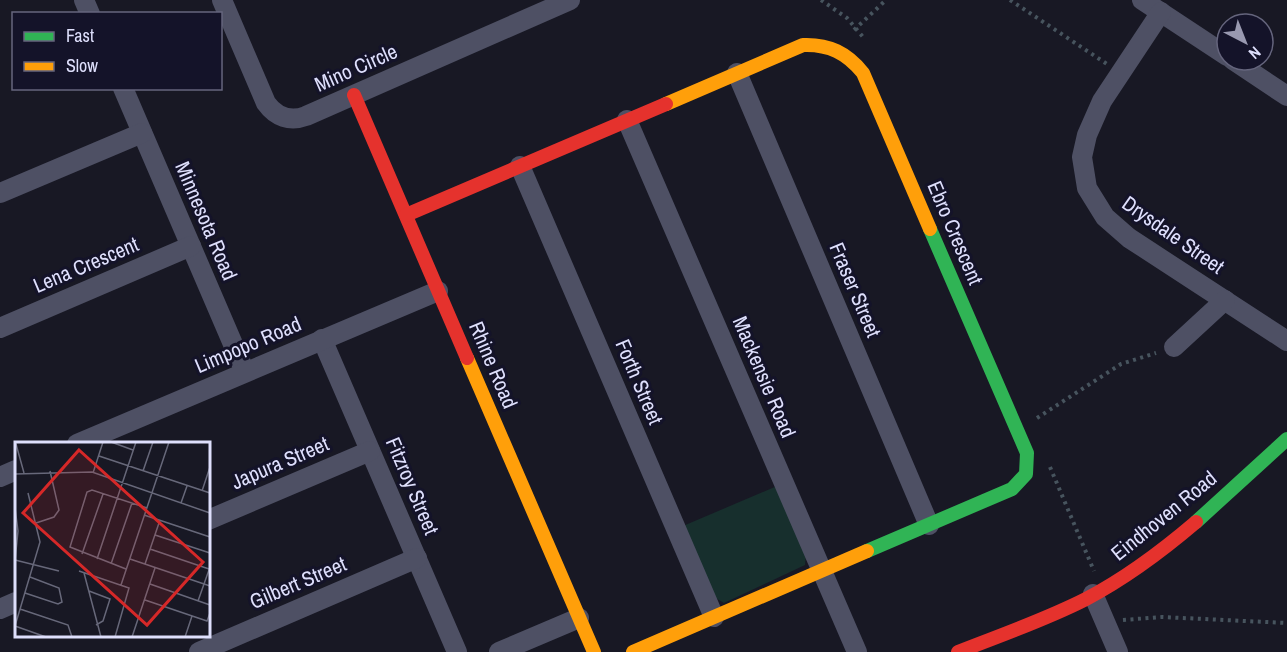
<svg xmlns="http://www.w3.org/2000/svg" width="1287" height="652" font-family="'Archivo Narrow',sans-serif">
	<style>
		.green { fill: #172f2d }
		.lines { fill: none; stroke-linecap: round; stroke-linejoin: round }
		.path { stroke: #47545e; stroke-width: 4; stroke-dasharray: 3 4.5; stroke-linecap: butt }
		.street { stroke: #4e5064; stroke-width: 20 }
		.fast { stroke: #30b455; stroke-width: 14 }
		.slow { stroke: #ff9f0a; stroke-width: 14 }
		.jam { stroke: #e5322d; stroke-width: 14 }
		.labels { text-anchor: middle; stroke-width: 6; stroke-linejoin: round; paint-order: stroke }
		.street-label { font-size: 21px; fill: #dedffc; stroke: #141329 }
		.inset-road { fill: none; stroke: #67687a; stroke-width: 1.5 }
		.view { fill: #d62828; fill-opacity: 0.15; stroke: #d62828; stroke-width: 3 }
		.inset-edge { fill: none; stroke: #dedffc; stroke-width: 3 }
	</style>
	<rect width="100%" height="100%" fill="#181824"/>
	<polygon class="green" points="777,486 806,555 805,565 724,603 714,597 683,526"/>
	<g class="lines">
		<g class="path">
			<polyline points="821,0 847,18 863,37"/>
			<polyline points="1010,0 1107,64"/>
			<polyline points="854,30 886,0"/>
			<polyline points="1037,418 1121,364 1156,353"/>
			<polyline points="1050,467 1094,571"/>
			<polyline points="1123,620 1162,617 1287,623"/>
		</g>
		<g class="street">
			<polyline points="84,0 90,14"/>
			<path d="M 222,0 L 266,103 C 276,117 290,122 306,116 L 570,0"/>
			<polyline points="1142,0 1227,56"/>
			<polyline points="1161,12 1102,101 1087,135 1082,157 1087,188 1105,217 1129,238 1287,341"/>
			<polyline points="1233,60 1287,96"/>
			<polyline points="737,73 929,525"/>
			<polyline points="123,88 245,372"/>
			<polyline points="627,120 857,652"/>
			<polyline points="520,166 714,617"/>
			<polyline points="0,193 142,133"/>
			<polyline points="0,328 191,246"/>
			<polyline points="322,339 457,652"/>
			<polyline points="1174,347 1225,300"/>
			<polyline points="77,444 438,291"/>
			<polyline points="0,477 16,470"/>
			<polyline points="208,520 370,451"/>
			<polyline points="1093,594 1118,652"/>
			<polyline points="0,609 16,602"/>
			<polyline points="199,652 417,558"/>
			<polyline points="499,652 579,618"/>
		</g>
		<g class="fast">
			<polyline points="1196,522 1287,439"/>
			<polyline points="867,551 1012,489 1026,474 1027,453 930,229"/>
		</g>
		<g class="slow">
			<path d="M 666,104 L 803,45 C 829,44 847,53 863,73 L 930,229"/>
			<polyline points="467,358 594,652"/>
			<polyline points="633,652 867,551"/>
		</g>
		<g class="jam">
			<polyline points="354,95 467,358"/>
			<polyline points="406,215 666,104"/>
			<path d="M 958,652 C 1001,635 1045,620 1086,599 C 1126,578 1162,551 1196,522"/>
		</g>
	</g>
	<g class="labels">
		<g class="street-label">
			<text transform="translate(356 68) rotate(-24)" y="7">Mino Circle</text>
			<text transform="translate(206 221) rotate(67)" y="7">Minnesota Road</text>
			<text transform="translate(955 233) rotate(67)" y="7">Ebro Crescent</text>
			<text transform="translate(1173 235) rotate(35)" y="7">Drysdale Street</text>
			<text transform="translate(86 265) rotate(-23)" y="7">Lena Crescent</text>
			<text transform="translate(855 290) rotate(67)" y="7">Fraser Street</text>
			<text transform="translate(248 345) rotate(-23)" y="7">Limpopo Road</text>
			<text transform="translate(493 365) rotate(67)" y="7">Rhine Road</text>
			<text transform="translate(764 377) rotate(67)" y="7">Mackensie Road</text>
			<text transform="translate(639 382) rotate(67)" y="7">Forth Street</text>
			<text transform="translate(280 463) rotate(-23)" y="7">Japura Street</text>
			<text transform="translate(412 486) rotate(67)" y="7">Fitzroy Street</text>
			<text transform="translate(1164 516) rotate(-39)" y="7">Eindhoven Road</text>
			<text transform="translate(298 583) rotate(-23)" y="7">Gilbert Street</text>
		</g>
	</g>
	<g transform="translate(15 442)">
		<rect width="195" height="195" fill="#181824"/>
		<path class="inset-road" d="M 96,0 L 118,8M 1,2 L 9,31M 84,14 L 195,51M 128,29 L 138,0M 78,31 L 88,0M 0,32 L 77,30 L 195,71M 187,49 L 195,25M 166,61 L 172,44M 0,66 L 3,89 L 0,119M 129,73 L 195,95M 21,81 L 39,75 L 44,68 L 35,29M 140,93 L 195,111M 135,107 L 194,127M 67,112 L 88,52M 82,117 L 121,0M 115,117 L 195,144M 0,118 L 44,129M 96,122 L 117,61M 130,122 L 145,78M 111,127 L 55,105 L 72,50 L 77,48 L 132,66M 64,129 L 114,146 L 100,195M 69,131 L 86,195M 135,142 L 195,163M 106,143 L 154,0M 74,149 L 95,157 L 88,179 L 81,183M 10,151 L 43,162 L 47,160 L 44,146 L 15,135M 130,158 L 192,179 L 195,171M 183,159 L 195,125M 5,167 L 53,183 L 57,195M 0,184 L 25,100 L 13,51M 0,184 L 31,195M 117,195 L 140,126M 170,195 L 177,174"/>
		<path class="view" d="M 64,8 L 188,120 L 132,183 L 8,71 Z"/>
		<rect width="195" height="195" class="inset-edge"/>
	</g>
	<rect x="12" y="12" width="210" height="78" fill="#141329" stroke="#65657d" stroke-width="1.5"/>
	<rect x="24" y="32" width="30" height="9" fill="#30b455" stroke="#65657d" stroke-width="1.5"/>
	<text x="66" y="42" font-size="18" fill="#dedffc">Fast</text>
	<rect x="24" y="62" width="30" height="9" fill="#ff9f0a" stroke="#65657d" stroke-width="1.5"/>
	<text x="66" y="72" font-size="18" fill="#dedffc">Slow</text>
	<g transform="translate(1245 42) rotate(138)"><circle r="28" fill="#141329" stroke="#65657d" stroke-width="1.5"/>
	<path d="M0-4.5L10 22L0 15L-10 22Z" fill="#9999b0"/>
	<text y="-9" font-size="16" font-weight="bold" text-anchor="middle" fill="#dedffc">N</text>
	</g>
</svg>
